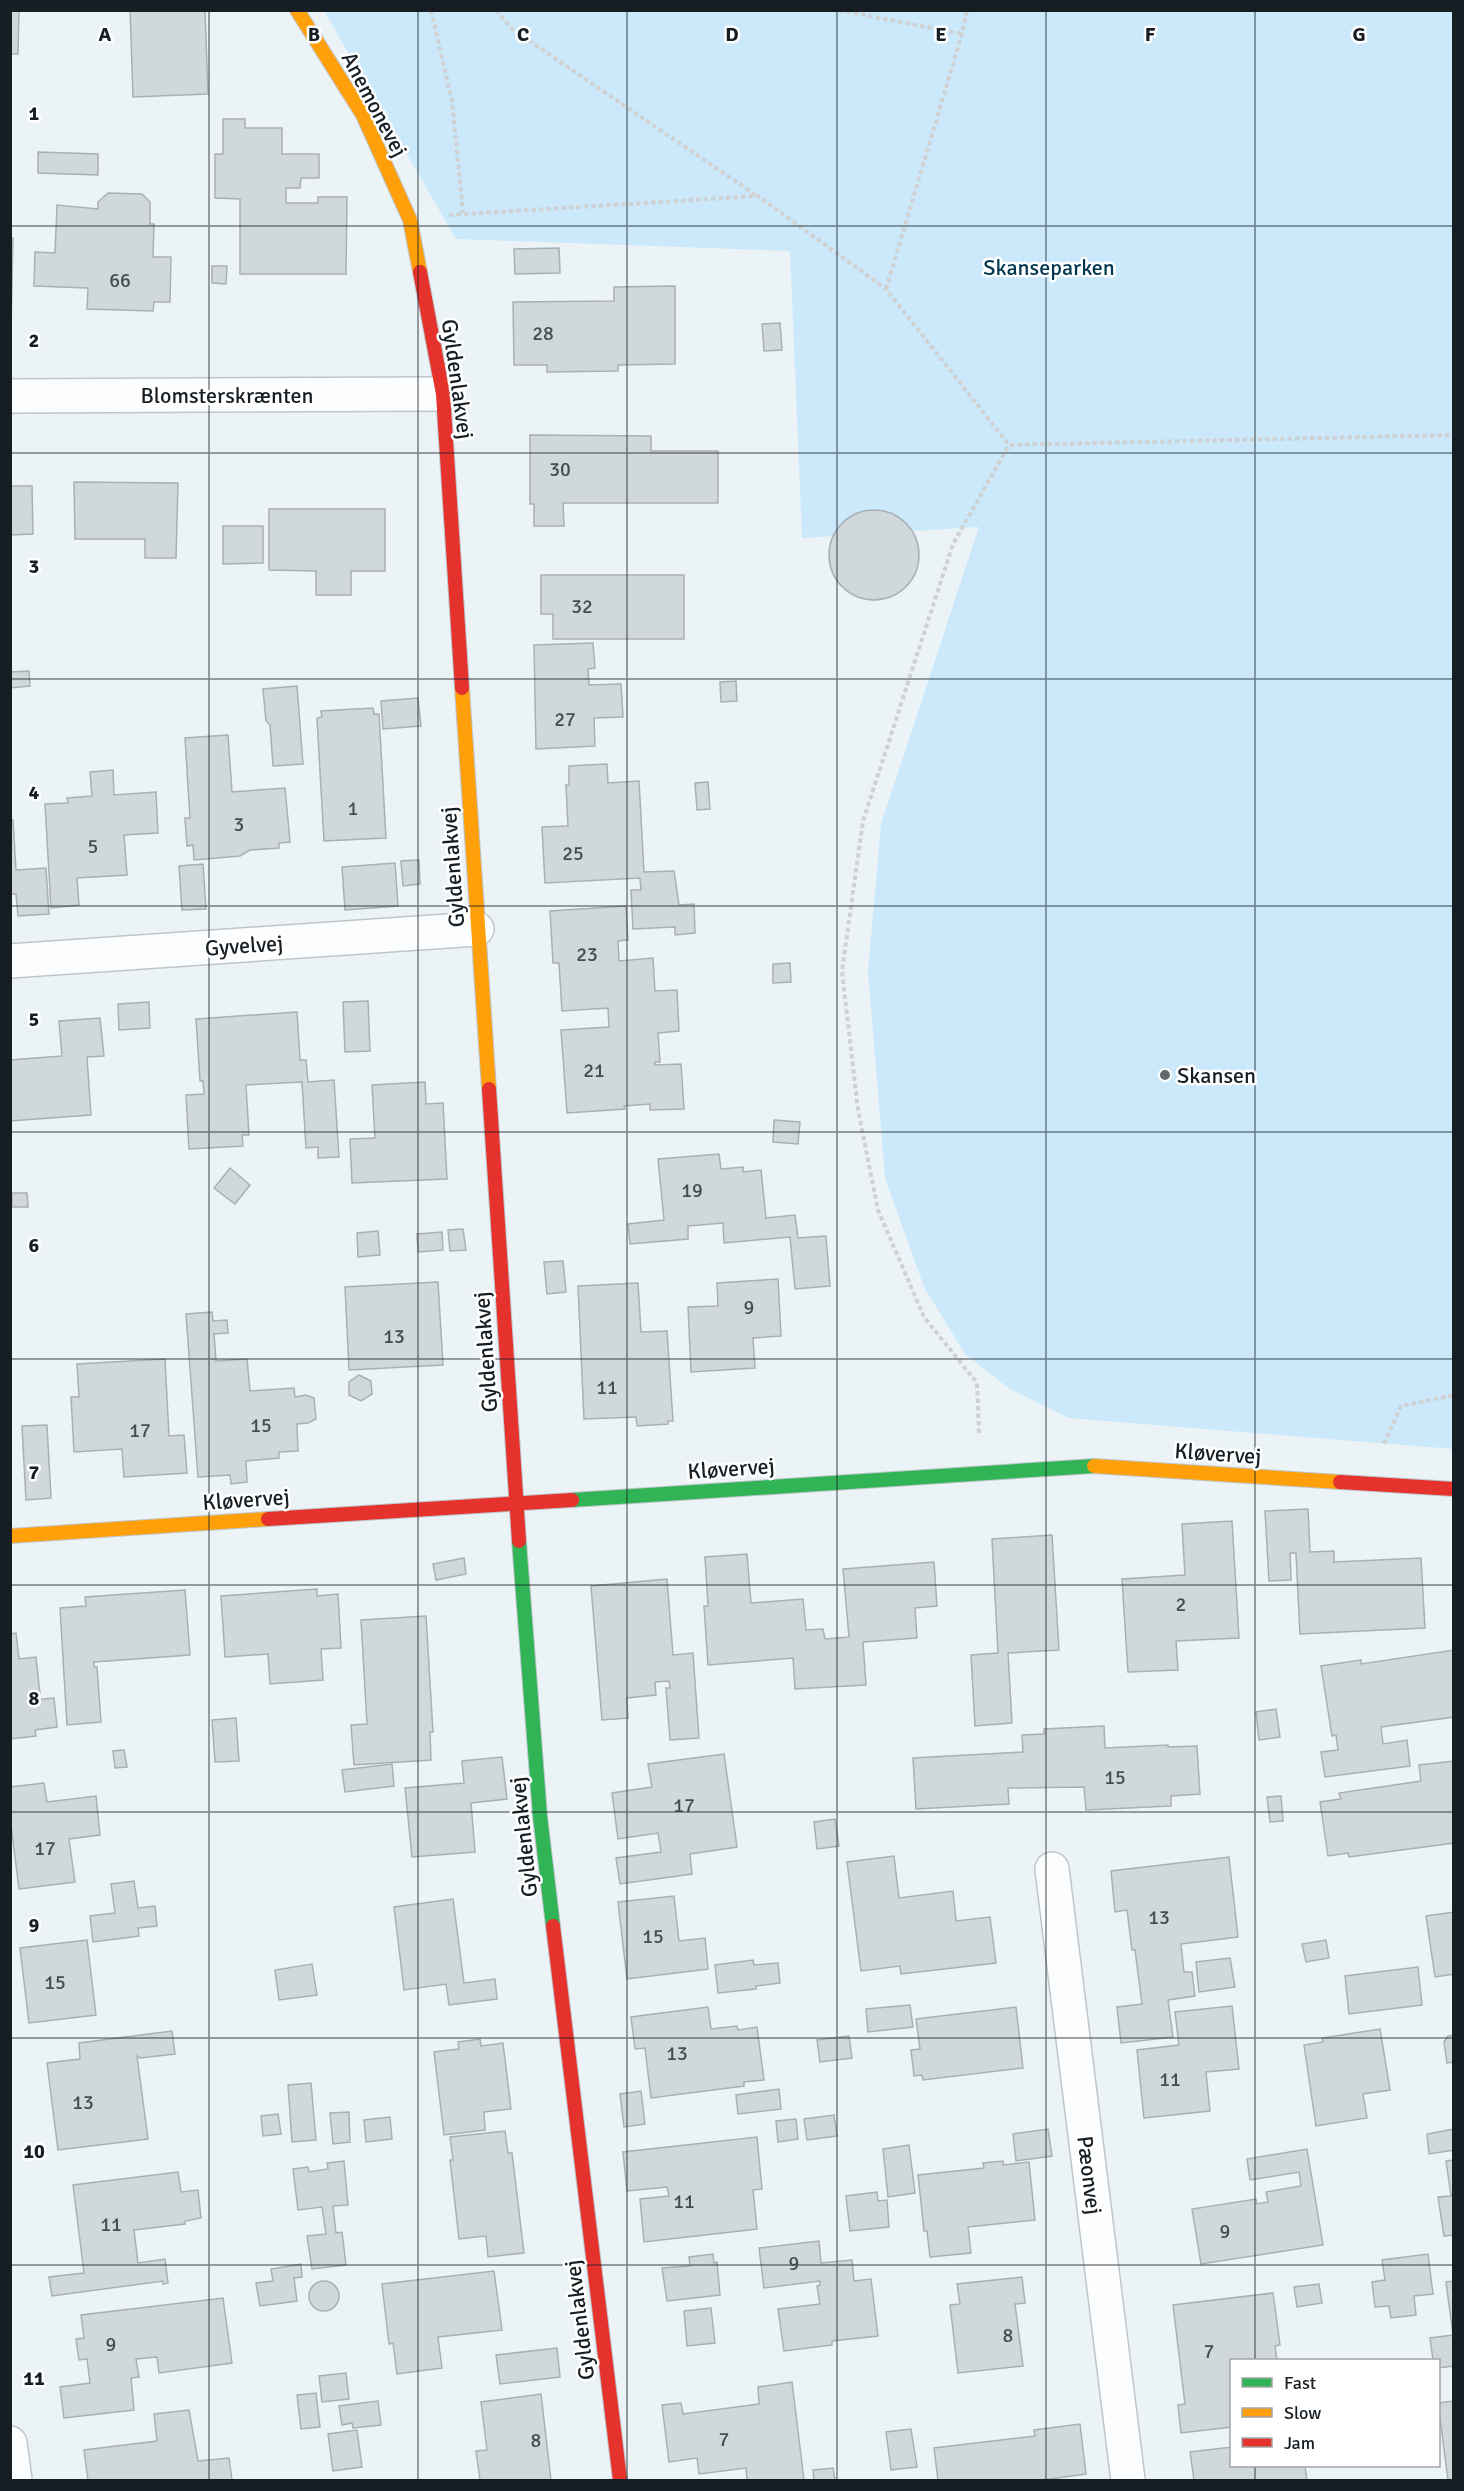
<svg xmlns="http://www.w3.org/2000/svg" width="1464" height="2491" font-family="Signika,sans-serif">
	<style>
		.green { fill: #cbe9fb }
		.building { fill: #d0d8dc; stroke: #a9b0b5; stroke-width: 1.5 }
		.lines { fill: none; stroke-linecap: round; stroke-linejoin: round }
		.street-casing { stroke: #bfc6ca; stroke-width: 36 }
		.fast-casing { stroke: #bfc6ca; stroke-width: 16 }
		.slow-casing { stroke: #bfc6ca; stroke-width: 16 }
		.jam-casing { stroke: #bfc6ca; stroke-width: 16 }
		.path { stroke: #cfd1d2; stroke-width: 4; stroke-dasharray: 4.5 3; stroke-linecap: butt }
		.street { stroke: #fcfdfe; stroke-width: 33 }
		.fast { stroke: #30b455; stroke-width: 14 }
		.slow { stroke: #ff9f0a; stroke-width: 14 }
		.jam { stroke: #e5322d; stroke-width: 14 }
		.grid { fill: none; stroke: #171e23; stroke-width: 1.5; stroke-opacity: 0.55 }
		.poi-dot { fill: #62696d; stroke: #fff; stroke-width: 2 }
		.labels { text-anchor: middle; stroke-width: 5; stroke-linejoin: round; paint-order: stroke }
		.number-label { font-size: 20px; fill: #454c51 }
		.street-label { font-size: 22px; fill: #171e23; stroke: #fff }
		.park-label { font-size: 22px; fill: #003750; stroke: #fff }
		.poi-label { font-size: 22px; fill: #171e23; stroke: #fff; text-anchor: start }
		.grid-label { font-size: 20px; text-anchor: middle; font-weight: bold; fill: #171e23; stroke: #fff; stroke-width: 5; stroke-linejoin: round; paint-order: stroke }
	</style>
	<rect width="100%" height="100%" fill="#ecf3f7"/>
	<polygon class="green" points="324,11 1453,11 1453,1449 1069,1418 1010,1389 965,1354 924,1287 885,1178 868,971 881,824 979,527 802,538 790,251 456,239"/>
	<g class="building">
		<polygon points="10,10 19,10 18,54 10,54"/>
		<polygon points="130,10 205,10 208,94 133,97"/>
		<polygon points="223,119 245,119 245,128 282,128 282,154 319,154 319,178 301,178 300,188 286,188 286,203 318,203 318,197 347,197 346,274 240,274 240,199 215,198 215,154 223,154"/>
		<polygon points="38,152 98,154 98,175 38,173"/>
		<polygon points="108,193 142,194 150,202 150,224 154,224 153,257 171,257 170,302 154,302 153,311 87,309 88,288 34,286 35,252 55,253 57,205 98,209 98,202"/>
		<polygon points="10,238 13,238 11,329 10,329"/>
		<polygon points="559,248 560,273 515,274 514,249"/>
		<polygon points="212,266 227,266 226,284 212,283"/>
		<polygon points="675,286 675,364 618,365 618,371 547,372 547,365 514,365 513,302 614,301 614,287"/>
		<polygon points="780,323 782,350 764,351 762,324"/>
		<polygon points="530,435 651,436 651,451 718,451 718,503 563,503 564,526 534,526 534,504 530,504"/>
		<polygon points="74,482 178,483 176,558 145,558 145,539 75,539"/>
		<polygon points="10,486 32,486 33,534 10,535"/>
		<polygon points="269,509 385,509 385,571 351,571 351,595 316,595 316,571 269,570"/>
		<circle cx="874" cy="555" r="45"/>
		<polygon points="223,526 263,526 263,563 223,564"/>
		<polygon points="541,575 684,575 684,639 553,639 553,614 541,614"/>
		<polygon points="593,643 595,668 588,669 589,685 621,684 623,717 594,718 595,746 536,749 534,645"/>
		<polygon points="29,671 30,686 10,688 10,672"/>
		<polygon points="736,681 737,701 721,702 720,682"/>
		<polygon points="297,686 303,764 273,766 270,725 266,721 263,689"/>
		<polygon points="418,698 421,726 383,729 381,701"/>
		<polygon points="373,708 374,714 379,714 386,838 324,841 317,718 322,717 321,711"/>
		<polygon points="228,735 232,792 285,788 290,842 279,843 279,848 250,850 240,856 194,860 193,845 187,846 185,818 190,818 185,738"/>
		<polygon points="607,764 608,783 639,781 644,872 674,871 679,905 694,904 695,933 675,935 675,927 633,929 631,890 641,890 640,878 545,883 542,827 568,826 566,785 569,785 569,766"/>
		<polygon points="113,770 114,795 156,792 158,833 124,835 127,875 77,878 79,905 51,908 45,804 68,803 67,798 92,796 90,772"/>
		<polygon points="708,782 710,809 697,810 695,783"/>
		<polygon points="10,820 13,820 16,870 46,868 49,914 18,916 16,894 10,894"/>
		<polygon points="419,860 420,884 403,886 401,861"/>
		<polygon points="395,863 398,906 345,910 342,867"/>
		<polygon points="203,864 206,909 182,910 179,866"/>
		<polygon points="626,906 628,940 618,941 619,961 653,958 655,991 677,990 679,1031 658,1033 660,1062 655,1062 655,1065 681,1064 684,1109 650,1110 650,1104 624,1106 625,1109 567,1113 561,1030 609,1027 608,1008 562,1011 559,963 553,963 550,911"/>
		<polygon points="790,963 791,982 773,983 773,964"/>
		<polygon points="368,1001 370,1051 345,1052 343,1002"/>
		<polygon points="149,1002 150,1028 119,1030 118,1004"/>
		<polygon points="297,1012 300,1060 306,1060 308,1082 334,1080 339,1157 318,1158 318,1147 306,1148 302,1082 246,1085 249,1135 242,1135 243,1146 189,1149 186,1095 204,1094 203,1081 200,1081 196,1019"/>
		<polygon points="100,1018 104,1056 87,1057 91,1115 10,1121 10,1060 62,1056 59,1021"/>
		<polygon points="425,1082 426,1104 443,1103 447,1179 352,1183 350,1139 375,1138 372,1085"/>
		<polygon points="774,1120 800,1122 798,1144 773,1142"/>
		<polygon points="719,1154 721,1169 743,1167 743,1172 761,1170 766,1218 795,1215 798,1238 826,1236 830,1286 795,1289 790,1237 724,1243 723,1223 688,1226 688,1239 630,1244 628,1224 664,1220 658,1159"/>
		<polygon points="230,1168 250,1185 235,1204 214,1188"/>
		<polygon points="12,1193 27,1193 28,1207 12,1207"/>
		<polygon points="463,1229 466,1250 450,1251 448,1230"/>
		<polygon points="378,1231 380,1255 358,1257 357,1233"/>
		<polygon points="442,1232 443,1250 418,1252 417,1234"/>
		<polygon points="563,1261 566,1292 547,1294 544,1262"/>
		<polygon points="778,1279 781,1336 753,1338 755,1368 691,1372 688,1307 718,1306 717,1283"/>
		<polygon points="438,1282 443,1365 349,1370 345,1287"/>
		<polygon points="638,1283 641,1332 667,1331 673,1421 668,1421 668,1424 637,1426 636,1417 584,1419 578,1286"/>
		<polygon points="212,1312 213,1321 227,1320 228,1333 214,1334 216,1361 247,1359 250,1391 294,1388 295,1397 306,1395 314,1398 316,1419 308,1423 297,1424 298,1451 279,1452 279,1458 246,1461 247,1482 231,1484 230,1475 198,1477 186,1314"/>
		<polygon points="165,1359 169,1436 184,1435 187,1473 124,1477 122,1449 74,1452 71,1397 79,1397 77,1364"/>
		<polygon points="359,1375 371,1381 372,1394 361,1401 349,1395 349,1382"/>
		<polygon points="47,1425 51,1498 26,1500 22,1426"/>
		<polygon points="1308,1509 1310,1552 1334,1551 1334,1562 1421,1558 1425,1628 1300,1634 1296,1553 1290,1553 1291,1580 1269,1581 1265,1511"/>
		<polygon points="1232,1521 1239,1638 1176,1641 1178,1670 1128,1672 1122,1579 1185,1575 1182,1524"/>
		<polygon points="1052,1535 1059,1650 1008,1653 1012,1723 975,1726 971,1655 998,1653 992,1539"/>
		<polygon points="747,1554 751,1603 803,1599 806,1630 823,1629 825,1639 849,1637 843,1569 934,1562 937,1606 915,1608 917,1638 863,1642 866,1685 795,1689 793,1658 708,1665 704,1606 708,1606 705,1557"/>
		<polygon points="464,1558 466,1574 436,1580 433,1564"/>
		<polygon points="667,1579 673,1655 693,1653 699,1738 670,1740 666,1688 670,1688 669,1681 655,1682 656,1695 627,1698 628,1718 602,1720 591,1586"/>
		<polygon points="317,1589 317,1596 338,1594 341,1648 321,1649 323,1680 270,1684 268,1654 225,1657 221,1596"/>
		<polygon points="185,1590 190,1655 94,1662 94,1667 97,1667 101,1722 67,1725 60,1608 86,1606 85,1597"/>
		<polygon points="426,1616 433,1732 430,1732 431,1760 354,1765 351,1725 367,1724 361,1620"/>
		<polygon points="16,1633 19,1659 36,1657 40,1694 31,1695 32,1700 54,1698 57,1727 35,1730 36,1736 10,1739 10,1634"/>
		<polygon points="1454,1650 1454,1717 1381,1727 1383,1744 1407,1740 1410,1766 1325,1777 1321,1752 1338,1750 1336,1735 1332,1736 1321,1666 1361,1660 1361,1664"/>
		<polygon points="1276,1709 1280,1737 1259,1740 1256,1712"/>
		<polygon points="236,1718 239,1761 215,1762 212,1720"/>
		<polygon points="1104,1726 1105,1748 1168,1745 1168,1747 1197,1746 1200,1794 1171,1796 1171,1806 1086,1810 1084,1787 1008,1788 1009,1804 916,1809 913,1758 1023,1752 1022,1735 1044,1734 1044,1729"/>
		<polygon points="124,1750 127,1767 115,1768 113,1751"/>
		<polygon points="724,1754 737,1847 690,1854 692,1874 620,1884 616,1858 661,1852 658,1833 618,1839 612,1793 652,1787 648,1764"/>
		<polygon points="502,1757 507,1799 471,1803 475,1852 412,1857 405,1788 464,1783 462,1761"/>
		<polygon points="1454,1761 1454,1843 1349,1857 1348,1853 1328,1856 1320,1802 1341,1799 1339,1793 1421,1781 1419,1765"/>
		<polygon points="392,1764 394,1786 345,1792 342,1770"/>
		<polygon points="44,1783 47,1802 96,1796 100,1835 69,1839 75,1882 19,1889 10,1817 10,1787"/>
		<polygon points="1281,1796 1283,1821 1270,1822 1267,1797"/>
		<polygon points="835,1819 839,1846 817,1849 814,1822"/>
		<polygon points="894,1856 899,1898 953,1891 956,1921 990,1917 996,1963 901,1974 900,1966 861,1971 847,1862"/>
		<polygon points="1229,1857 1238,1937 1181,1944 1184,1972 1192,1972 1195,1996 1168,2000 1173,2037 1121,2043 1117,2007 1142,2004 1135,1950 1132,1950 1127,1910 1115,1912 1111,1871"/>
		<polygon points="134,1881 138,1908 155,1906 157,1926 138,1928 139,1936 93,1942 90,1916 115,1913 111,1884"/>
		<polygon points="674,1896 679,1941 705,1938 708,1969 627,1979 618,1902"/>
		<polygon points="453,1899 464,1983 495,1979 497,1999 449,2005 446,1984 404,1990 394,1907"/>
		<polygon points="1454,1912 1454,1974 1435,1977 1426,1916"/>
		<polygon points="87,1940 96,2015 29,2023 20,1948"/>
		<polygon points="1326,1940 1329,1958 1306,1962 1302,1944"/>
		<polygon points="1230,1958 1235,1987 1199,1992 1196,1962"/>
		<polygon points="753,1960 754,1965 778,1963 780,1983 756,1986 756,1989 718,1993 715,1965"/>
		<polygon points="312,1964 317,1995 279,2000 275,1970"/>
		<polygon points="1418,1967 1422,2005 1349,2014 1345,1976"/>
		<polygon points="910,2005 913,2027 868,2032 866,2009"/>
		<polygon points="1232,2006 1239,2069 1206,2072 1210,2111 1144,2118 1137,2050 1179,2045 1175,2012"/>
		<polygon points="708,2007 711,2029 737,2026 738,2030 757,2027 764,2080 744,2082 744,2086 651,2098 645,2048 635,2049 631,2017"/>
		<polygon points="1016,2007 1023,2068 923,2080 922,2075 914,2076 911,2050 920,2049 916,2019"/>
		<polygon points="1380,2029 1390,2090 1363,2094 1367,2118 1316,2126 1304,2045 1323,2042 1322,2038"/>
		<polygon points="172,2031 175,2054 140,2058 137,2056 148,2139 58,2150 47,2063 80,2059 79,2043"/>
		<polygon points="1454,2035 1454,2062 1447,2063 1444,2042 1448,2036"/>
		<polygon points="849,2036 852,2058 820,2062 817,2040"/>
		<polygon points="480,2039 481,2046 503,2043 511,2109 484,2112 485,2130 444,2135 434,2052 459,2049 458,2042"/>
		<polygon points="311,2083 316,2140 292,2142 288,2085"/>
		<polygon points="779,2089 781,2109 738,2114 736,2095"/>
		<polygon points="641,2091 645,2124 624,2127 620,2094"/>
		<polygon points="349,2112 350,2142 333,2144 330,2113"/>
		<polygon points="278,2114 281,2134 263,2136 261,2116"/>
		<polygon points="834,2115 837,2136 807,2140 804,2119"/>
		<polygon points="390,2117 392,2139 366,2142 364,2120"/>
		<polygon points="796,2119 798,2139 778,2142 776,2121"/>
		<polygon points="1048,2129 1052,2156 1016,2161 1013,2134"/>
		<polygon points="1454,2129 1454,2150 1429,2154 1427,2134"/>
		<polygon points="505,2131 508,2153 512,2153 524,2253 488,2257 486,2236 459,2239 450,2160 453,2160 450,2137"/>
		<polygon points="757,2137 762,2189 753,2190 757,2229 644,2242 640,2199 669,2196 667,2187 627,2191 623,2152"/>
		<polygon points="909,2145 915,2193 888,2197 883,2149"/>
		<polygon points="1307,2149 1323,2245 1201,2264 1192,2209 1256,2199 1257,2204 1268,2202 1266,2192 1301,2186 1299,2172 1250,2180 1247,2159"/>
		<polygon points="1454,2160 1454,2235 1444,2236 1438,2197 1451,2196 1446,2161"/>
		<polygon points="344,2161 348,2205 333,2206 336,2233 342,2232 346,2265 312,2269 307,2236 326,2234 322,2207 298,2210 293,2169 308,2167 309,2172 328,2169 327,2163"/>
		<polygon points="1003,2161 1003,2165 1029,2162 1035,2220 968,2227 971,2253 930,2257 927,2231 924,2231 918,2175 984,2168 983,2163"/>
		<polygon points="178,2172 181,2192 198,2190 201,2218 185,2221 185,2224 134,2230 138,2263 165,2259 168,2283 163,2284 163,2281 52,2296 49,2277 84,2273 73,2185"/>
		<polygon points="877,2192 878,2201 887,2200 889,2227 850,2231 846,2196"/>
		<polygon points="819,2241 821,2263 852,2260 854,2281 871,2279 878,2336 832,2341 832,2345 784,2351 778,2309 820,2304 817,2286 820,2285 820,2281 764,2288 759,2248"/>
		<polygon points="713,2254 714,2263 717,2262 720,2295 667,2301 662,2268 690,2266 689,2257"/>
		<polygon points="1428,2254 1433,2294 1414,2296 1416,2315 1391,2318 1389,2306 1375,2307 1372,2282 1385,2280 1382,2260"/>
		<polygon points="301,2264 302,2277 294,2278 297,2301 260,2306 256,2283 273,2281 271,2269"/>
		<polygon points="494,2271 502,2330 438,2337 442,2368 397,2374 393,2343 389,2344 382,2284"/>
		<polygon points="1022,2277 1025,2303 1015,2304 1023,2366 958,2373 950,2305 960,2304 957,2284"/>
		<polygon points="1454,2281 1454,2366 1438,2368 1438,2360 1433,2360 1430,2338 1453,2335 1446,2282"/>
		<circle cx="324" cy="2296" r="15"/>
		<polygon points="1319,2284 1322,2303 1297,2307 1294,2287"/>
		<polygon points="1273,2293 1280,2345 1275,2346 1277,2360 1232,2360 1232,2427 1181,2433 1178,2405 1185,2404 1173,2305"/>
		<polygon points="223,2298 232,2363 159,2373 157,2357 136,2359 139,2377 131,2378 134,2410 64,2418 60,2387 90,2383 87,2359 79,2360 76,2339 84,2338 81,2315"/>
		<polygon points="711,2308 715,2343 687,2346 684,2311"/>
		<polygon points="557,2348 560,2377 500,2384 496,2355"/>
		<polygon points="346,2373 349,2399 322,2402 319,2376"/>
		<polygon points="792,2382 804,2480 747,2480 746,2468 699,2474 697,2458 669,2462 662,2405 681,2403 683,2414 759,2404 758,2387"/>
		<polygon points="316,2393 320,2427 301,2429 297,2395"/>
		<polygon points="541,2394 551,2480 480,2480 476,2451 487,2450 481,2402"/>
		<polygon points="378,2401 381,2425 353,2428 352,2423 342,2425 339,2406"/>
		<polygon points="1454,2401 1454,2480 1448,2480 1438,2403"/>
		<polygon points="189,2410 198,2461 229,2458 232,2480 88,2480 84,2450 157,2441 154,2414"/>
		<polygon points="1080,2424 1086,2474 1043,2480 938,2480 934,2448 1035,2436 1034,2430"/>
		<polygon points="911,2429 917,2467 891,2470 886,2432"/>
		<polygon points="357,2430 362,2467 333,2471 328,2434"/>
		<polygon points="1232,2447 1232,2466 1305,2466 1307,2480 1194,2480 1190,2452"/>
		<polygon points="833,2468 835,2480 814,2480 813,2470"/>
	</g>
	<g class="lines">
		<g class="street-casing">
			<g id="street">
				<polyline points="10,396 443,394"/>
				<polyline points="10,961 477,929"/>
				<polyline points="1052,1869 1128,2480"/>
				<polyline points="10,2443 15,2480"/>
			</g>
		</g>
		<g class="fast-casing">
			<g id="fast">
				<polyline points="572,1500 1094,1466"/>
				<polyline points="519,1541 540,1816 553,1926"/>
			</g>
		</g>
		<g class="slow-casing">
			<g id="slow">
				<polyline points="297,10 363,115 410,220 420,272"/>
				<polyline points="462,688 489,1089"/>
				<polyline points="1094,1466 1340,1482"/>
				<polyline points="10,1536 268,1519"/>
			</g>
		</g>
		<g class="jam-casing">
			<g id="jam">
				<polyline points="420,272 443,394 462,688"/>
				<polyline points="489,1089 519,1541"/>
				<polyline points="1340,1482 1454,1489"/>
				<polyline points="268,1519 572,1500"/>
				<polyline points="553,1926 620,2480"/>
			</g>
		</g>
		<g class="path">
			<polyline points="431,10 452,101 463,213"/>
			<polyline points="496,10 512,29 757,196"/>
			<polyline points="839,10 962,34"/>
			<polyline points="449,215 758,196 886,289 1009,445 1454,435"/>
			<polyline points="886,289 962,34 967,10"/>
			<polyline points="979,1433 977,1383 924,1317 878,1210 858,1110 842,971 863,821 953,544 1009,445"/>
			<polyline points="1384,1444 1401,1406 1454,1395"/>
		</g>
		<use href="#street" class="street"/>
		<use href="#fast" class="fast"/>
		<use href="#slow" class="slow"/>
		<use href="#jam" class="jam"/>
	</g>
	<path class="grid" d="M 209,10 L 209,2480M 418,10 L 418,2480M 627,10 L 627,2480M 837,10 L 837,2480M 1046,10 L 1046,2480M 1255,10 L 1255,2360M 10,226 L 1454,226M 10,453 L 1454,453M 10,679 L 1454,679M 10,906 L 1454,906M 10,1132 L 1454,1132M 10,1359 L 1454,1359M 10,1585 L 1454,1585M 10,1812 L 1454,1812M 10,2038 L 1454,2038M 10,2265 L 1454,2265M 1255,2466 L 1255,2480"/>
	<circle class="poi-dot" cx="1165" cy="1075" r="6"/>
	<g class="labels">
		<g class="number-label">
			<text x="120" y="287">66</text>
			<text x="543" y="340">28</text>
			<text x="560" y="476">30</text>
			<text x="582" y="613">32</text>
			<text x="565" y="726">27</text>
			<text x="353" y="815">1</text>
			<text x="239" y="831">3</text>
			<text x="93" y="853">5</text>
			<text x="573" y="860">25</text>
			<text x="587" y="961">23</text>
			<text x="594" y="1077">21</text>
			<text x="692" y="1197">19</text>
			<text x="749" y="1314">9</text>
			<text x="394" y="1343">13</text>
			<text x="607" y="1394">11</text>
			<text x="261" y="1432">15</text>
			<text x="140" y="1437">17</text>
			<text x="1181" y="1611">2</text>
			<text x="1115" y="1784">15</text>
			<text x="684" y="1812">17</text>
			<text x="45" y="1855">17</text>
			<text x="1159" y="1924">13</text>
			<text x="653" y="1943">15</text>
			<text x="55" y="1989">15</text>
			<text x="677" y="2060">13</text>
			<text x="1170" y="2086">11</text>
			<text x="83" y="2109">13</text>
			<text x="684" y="2208">11</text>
			<text x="111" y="2231">11</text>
			<text x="1225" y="2238">9</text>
			<text x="794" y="2270">9</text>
			<text x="1008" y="2342">8</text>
			<text x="111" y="2351">9</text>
			<text x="1209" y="2358">7</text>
			<text x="724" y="2446">7</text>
			<text x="536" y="2447">8</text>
		</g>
		<g class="street-label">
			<text transform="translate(375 104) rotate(62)" y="8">Anemonevej</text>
			<text transform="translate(458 379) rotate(82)" y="8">Gyldenlakvej</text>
			<text x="227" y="403">Blomsterskrænten</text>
			<text transform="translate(452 867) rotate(-94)" y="8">Gyldenlakvej</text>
			<text transform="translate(244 945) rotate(-4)" y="8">Gyvelvej</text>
			<text transform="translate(485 1352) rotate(-94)" y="8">Gyldenlakvej</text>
			<text transform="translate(1218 1453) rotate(4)" y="8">Kløvervej</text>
			<text transform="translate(731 1468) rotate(-4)" y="8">Kløvervej</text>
			<text transform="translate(246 1499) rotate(-4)" y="8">Kløvervej</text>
			<text transform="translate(523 1837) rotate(-96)" y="8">Gyldenlakvej</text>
			<text transform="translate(1090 2175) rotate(83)" y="8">Pæonvej</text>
			<text transform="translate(579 2320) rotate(-97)" y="8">Gyldenlakvej</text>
		</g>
		<g class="park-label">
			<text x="1049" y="275">Skanseparken</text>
		</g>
		<g class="poi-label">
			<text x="1177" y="1083">Skansen</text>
		</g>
	</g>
	<g class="grid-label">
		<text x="105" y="41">A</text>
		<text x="314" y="41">B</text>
		<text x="523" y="41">C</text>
		<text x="732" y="41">D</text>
		<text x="941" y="41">E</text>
		<text x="1150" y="41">F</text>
		<text x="1359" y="41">G</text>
		<text x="34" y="120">1</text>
		<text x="34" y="347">2</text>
		<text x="34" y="573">3</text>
		<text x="34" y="799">4</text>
		<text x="34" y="1026">5</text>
		<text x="34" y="1252">6</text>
		<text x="34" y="1479">7</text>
		<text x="34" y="1705">8</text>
		<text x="34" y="1932">9</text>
		<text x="34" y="2158">10</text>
		<text x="34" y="2385">11</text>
	</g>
	<rect width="1464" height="2491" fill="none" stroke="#171e23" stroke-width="24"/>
	<rect x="1230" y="2359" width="210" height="108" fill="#ffffff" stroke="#a2a5a7" stroke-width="1.5"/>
	<rect x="1242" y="2378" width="30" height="9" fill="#30b455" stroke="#a2a5a7" stroke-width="1.5"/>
	<text x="1284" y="2389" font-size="18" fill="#171e23">Fast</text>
	<rect x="1242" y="2408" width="30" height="9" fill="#ff9f0a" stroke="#a2a5a7" stroke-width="1.5"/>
	<text x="1284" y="2419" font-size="18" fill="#171e23">Slow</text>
	<rect x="1242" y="2438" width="30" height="9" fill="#e5322d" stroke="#a2a5a7" stroke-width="1.5"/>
	<text x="1284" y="2449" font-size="18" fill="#171e23">Jam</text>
</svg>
